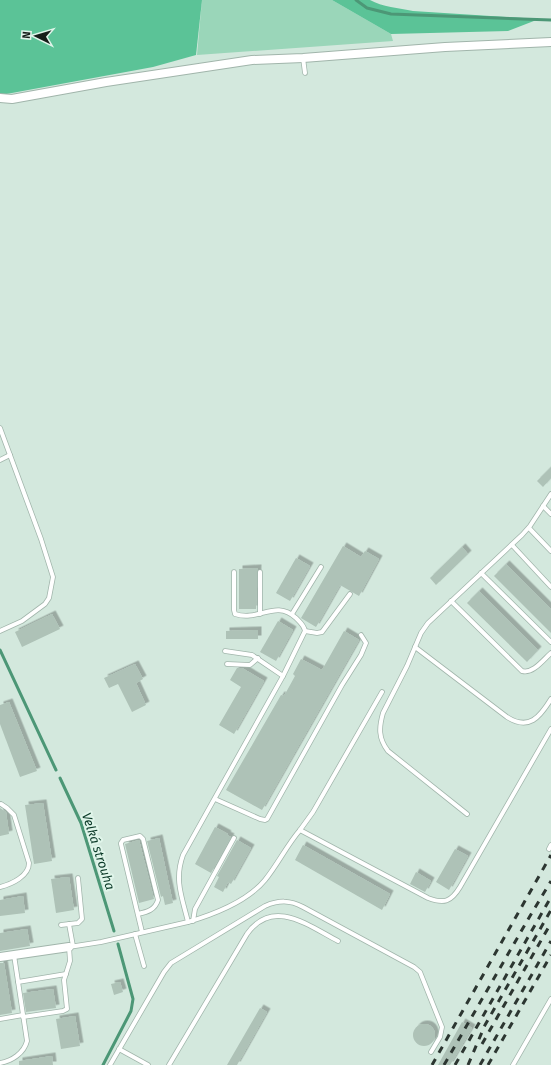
<svg xmlns="http://www.w3.org/2000/svg" width="551" height="1065" font-family="'Fira Sans',sans-serif">
	<style>
		.green { fill: #9ad6b9 }
		.forest { fill: #5bc397 }
		.lines { fill: none; stroke-linecap: round; stroke-linejoin: round }
		.stream { stroke: #4c9776; stroke-width: 3 }
		.building { fill: #aec2b7; filter: url(#shadow) }
		.lane-casing { stroke: #a1b5ab; stroke-width: 5.5 }
		.street-casing { stroke: #a1b5ab; stroke-width: 10 }
		.lane { stroke: #fff; stroke-width: 4 }
		.street { stroke: #fff; stroke-width: 8 }
		.rail { stroke: #2c3631; stroke-width: 3; stroke-dasharray: 7 7; stroke-linecap: butt }
		.labels { text-anchor: middle; stroke-width: 4; stroke-linejoin: round; paint-order: stroke }
		.water-label { font-size: 13px; font-style: italic; fill: #0b3a28; stroke: #e0f5ea }
	</style>
	<defs>
		<filter id="shadow"><feDropShadow dx="3.5" dy="-3.5" stdDeviation="0" flood-color="#0004"/></filter>
	</defs>
	<rect width="100%" height="100%" fill="#d3e8dd"/>
	<polygon class="green" points="202,0 332,0 391,34 393,41 197,55"/>
	<g class="forest">
		<polygon points="0,0 202,0 196,55 153,67 1,95 0,94"/>
		<path d="M 332,0 L 370,0 C 382,7 399,8 413,11 L 539,19 L 508,31 L 391,34 Z"/>
	</g>
	<g class="lines">
		<g class="stream">
			<polyline points="356,0 367,8 391,14 551,20"/>
			<polyline points="0,650 56,770"/>
			<polyline points="60,778 81,823 114,931"/>
			<polyline points="103,1065 131,1011 133,999 118,944"/>
		</g>
	</g>
	<g class="building">
		<polygon points="551,467 551,478 543,487 537,481"/>
		<polygon points="343,546 361,557 365,551 379,559 359,596 340,585 316,627 301,618"/>
		<polygon points="462,547 468,554 436,585 430,578"/>
		<polygon points="296,558 310,566 290,601 276,593"/>
		<polygon points="506,564 551,609 551,633 494,576"/>
		<polygon points="258,568 256,609 239,609 239,569"/>
		<polygon points="479,591 538,650 527,662 467,603"/>
		<polygon points="52,614 60,629 22,647 15,632"/>
		<polygon points="278,621 293,630 276,661 260,652"/>
		<polygon points="258,630 258,639 226,639 226,631"/>
		<polygon points="344,631 359,640 262,810 226,790 281,695 284,696 295,676 293,674 301,659 322,670"/>
		<polygon points="135,664 143,679 136,683 146,705 132,712 118,684 109,688 104,678"/>
		<polygon points="237,668 242,668 264,681 234,734 219,725 241,687 230,680"/>
		<polygon points="9,702 37,771 20,777 0,724 0,705"/>
		<polygon points="43,803 52,861 34,864 25,805"/>
		<polygon points="0,808 6,812 9,834 0,836"/>
		<polygon points="215,827 228,834 227,835 231,837 211,873 195,864"/>
		<polygon points="159,838 173,903 165,905 163,896 161,897 147,841"/>
		<polygon points="139,840 154,899 139,903 125,844"/>
		<polygon points="237,840 251,848 231,884 228,882 223,892 214,887 219,877 217,876"/>
		<polygon points="303,845 390,894 382,910 295,860"/>
		<polygon points="455,849 468,856 449,890 436,882"/>
		<polygon points="416,872 431,881 425,892 410,884"/>
		<polygon points="69,877 74,910 56,913 51,879"/>
		<polygon points="23,896 25,913 0,916 0,900"/>
		<polygon points="27,929 30,946 0,951 0,933"/>
		<polygon points="0,963 4,963 12,1013 0,1015"/>
		<polygon points="120,982 123,992 114,995 111,984"/>
		<polygon points="53,989 56,1008 26,1012 23,993"/>
		<polygon points="260,1008 267,1012 237,1065 227,1065"/>
		<polygon points="75,1016 80,1046 61,1049 56,1019"/>
		<polygon points="462,1022 472,1028 450,1065 438,1065"/>
		<circle cx="424" cy="1035" r="11"/>
		<polygon points="52,1056 53,1065 19,1065 19,1061"/>
	</g>
	<g class="lines">
		<g class="lane-casing">
			<g id="lane">
				<polyline points="303,58 305,73"/>
				<polyline points="0,428 41,539 53,577 49,598 45,604 22,621 0,631"/>
				<polyline points="0,460 10,455"/>
				<polyline points="543,506 551,514"/>
				<polyline points="529,528 551,551"/>
				<polyline points="512,545 551,587"/>
				<polyline points="481,573 551,642"/>
				<path d="M 451,601 L 522,671 C 533,674 543,660 551,653"/>
				<polyline points="260,614 260,572"/>
				<polyline points="292,614 321,567"/>
				<polyline points="305,631 317,633 322,632 350,594"/>
				<path d="M 415,647 L 507,717 C 529,731 540,717 551,699"/>
				<polyline points="225,651 252,655 283,676"/>
				<polyline points="227,664 250,665 258,658"/>
				<polyline points="215,799 260,819 265,820 267,819 342,685 361,655 366,643 361,635"/>
				<path d="M 467,814 L 388,751 C 378,738 379,727 383,713 L 407,666 L 421,633 L 428,623 L 522,535 L 530,526 L 551,494"/>
				<polyline points="300,830 313,812 382,692"/>
				<polyline points="549,849 551,845"/>
				<path d="M 0,887 C 12,884 29,876 29,863 L 14,815 L 7,808 L 1,804"/>
				<path d="M 138,914 C 147,912 155,910 158,900 L 143,839 L 140,836 L 123,840 L 121,843 L 121,844 L 142,932"/>
				<polyline points="193,921 195,909 234,838"/>
				<path d="M 188,922 C 215,914 247,902 265,880 C 278,864 287,845 300,830 L 428,898 C 444,904 451,902 460,887 L 551,729"/>
				<polyline points="69,924 73,946"/>
				<polyline points="61,925 78,923 82,919 78,878"/>
				<polyline points="135,934 144,966"/>
				<polyline points="18,982 66,974"/>
				<path d="M 23,1017 L 63,1011 L 67,1009 L 64,980 L 70,961 L 69,947 L 101,942 L 188,922 C 182,897 174,880 183,855 L 283,676 L 305,631 C 304,625 300,622 296,618 C 275,599 259,622 235,614 L 234,610 L 234,572"/>
				<polyline points="0,1019 23,1015"/>
				<polyline points="119,1049 148,1065"/>
				<path d="M 0,1063 C 12,1061 24,1053 27,1041 L 14,955"/>
				<path d="M 110,1065 L 164,972 L 171,963 L 265,906 C 279,900 290,900 303,907 L 414,967 L 420,972 L 442,1027 L 440,1037 L 431,1052"/>
				<path d="M 169,1065 L 247,934 C 273,897 309,926 338,941"/>
				<polyline points="513,1065 551,999"/>
			</g>
		</g>
		<g class="street-casing">
			<g id="street">
				<polyline points="0,98 12,99 106,82 252,60 303,58 445,47 551,42"/>
				<polyline points="0,957 69,947"/>
			</g>
		</g>
		<use href="#lane" class="lane"/>
		<use href="#street" class="street"/>
		<g class="rail">
			<polyline points="482,1044 551,923"/>
			<polyline points="432,1065 551,855"/>
			<polyline points="444,1065 530,916 551,881"/>
			<polyline points="455,1065 551,897"/>
			<polyline points="468,1065 485,1025 551,910"/>
			<polyline points="480,1065 551,941"/>
			<polyline points="488,1065 551,955"/>
		</g>
	</g>
	<g class="labels">
		<g class="water-label">
			<text transform="translate(99 851) rotate(72)" y="5">Velká strouha</text>
		</g>
	</g>
	<g transform="translate(36 36) rotate(275)" stroke="#e0f5ea" stroke-width="3" paint-order="stroke">
	<path d="M0-3L7 15L0 10L-7 15Z" fill="#161e1a"/>
	<text y="-6" font-size="11" font-weight="bold" text-anchor="middle" fill="#161e1a">N</text>
	</g>
</svg>
